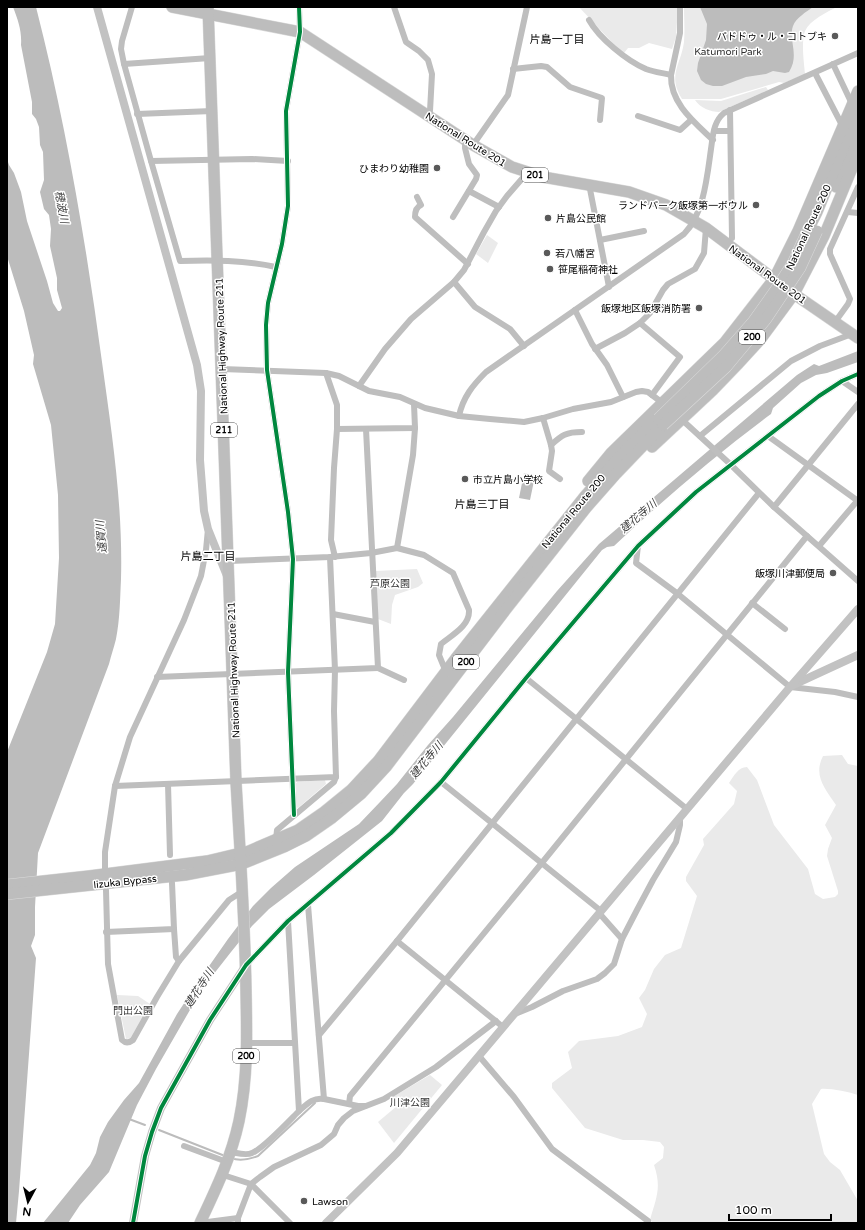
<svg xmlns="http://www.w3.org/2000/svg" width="865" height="1230" font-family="'Varela Round','Noto Sans JP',sans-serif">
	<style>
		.green { fill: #eaeaea }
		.water { fill: #bcbcbc }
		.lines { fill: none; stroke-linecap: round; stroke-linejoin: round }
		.stream { stroke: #bcbcbc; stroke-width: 2 }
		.highway-casing { stroke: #dbdbdb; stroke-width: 12 }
		.street { stroke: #bebebe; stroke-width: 6 }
		.secondary { stroke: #c2c2c2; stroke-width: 8 }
		.highway { stroke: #bdbdbd; stroke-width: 11 }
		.highway-bridge-casing { stroke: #dbdbdb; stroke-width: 12; stroke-linecap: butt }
		.highway-bridge { stroke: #bdbdbd; stroke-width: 11 }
		.cycleway-casing { stroke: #fff; stroke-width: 6 }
		.cycleway { stroke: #00873e; stroke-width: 4 }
		.poi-dot { fill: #595959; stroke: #fff; stroke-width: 1.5 }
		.labels { text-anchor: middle; stroke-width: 3; stroke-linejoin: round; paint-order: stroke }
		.shield { fill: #fff; stroke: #4c4c4c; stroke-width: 1 }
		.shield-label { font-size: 9px; font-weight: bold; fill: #000 }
		.poi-label { font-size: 10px; fill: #000; stroke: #fff; text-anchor: end }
		.park-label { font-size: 10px; fill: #303030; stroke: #fff }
		.street-label { font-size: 10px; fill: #000; stroke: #fff }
		.neighbourhood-label { font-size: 11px; fill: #000; stroke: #fff }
		.water-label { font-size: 11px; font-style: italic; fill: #414141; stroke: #fff }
	</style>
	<rect width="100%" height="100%" fill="#fff"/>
	<g class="green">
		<polygon points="579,7 678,7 676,37 672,49 649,43 639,48 628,48 624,53 622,53"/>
		<path d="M 684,7 L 837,7 C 827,12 810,20 805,31 C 801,42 804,62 805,74 L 784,83 L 779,82 L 721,99 L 682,99 C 667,75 681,65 684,42 C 685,30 684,18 684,7 Z"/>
		<path d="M 766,87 L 768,90 L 719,112 C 711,112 700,108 695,100 L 721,101 Z"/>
		<polygon points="487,235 498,243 488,263 476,254"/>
		<polygon points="417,569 423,583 418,587 395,595 392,605 391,624 378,619 375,571"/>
		<path d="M 842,755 L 848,764 L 858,766 L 858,1095 C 849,1092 829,1088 821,1089 L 812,1104 L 824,1154 L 830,1162 L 840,1170 L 858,1201 L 858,1223 L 653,1223 L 650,1220 C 656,1198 662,1188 654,1165 L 663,1158 L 664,1147 L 660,1142 L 643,1140 L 623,1140 L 585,1128 L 552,1088 L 552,1083 L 572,1068 L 568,1052 L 579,1041 L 618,1036 L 642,1027 L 647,1014 L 639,998 L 645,990 L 654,969 L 665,955 L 681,948 L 697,896 L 686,881 L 686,877 L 704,845 L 703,839 L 734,804 L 737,791 L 729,783 C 734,776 738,767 747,767 L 757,780 L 774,825 L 808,869 L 815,894 L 823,899 L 835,897 L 838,894 L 838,891 L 827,856 L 828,849 L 832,838 L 825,825 L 836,805 C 825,788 813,776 823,756 Z"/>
		<polygon points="325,780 326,784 298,808 296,807 295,785 297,782"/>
		<polygon points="117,995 138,996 150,1004 132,1038 126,1039"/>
		<polygon points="430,1075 442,1085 394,1143 378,1122 397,1106 391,1098"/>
	</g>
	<g class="water">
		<path d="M 13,7 L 36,7 C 66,124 86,243 102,362 C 112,434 123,506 121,579 C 120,599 120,619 116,639 C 114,647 111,656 109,664 L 38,853 L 35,907 L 35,935 L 31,946 L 36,958 L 19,1191 L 16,1223 L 7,1223 L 7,752 L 47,652 L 55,624 L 59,558 L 58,495 L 51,425 L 33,364 L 34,355 L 24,311 L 7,256 L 7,159 L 9,165 L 14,173 L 21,192 L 27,221 L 47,281 L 53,303 L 58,311 L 60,311 L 62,308 L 57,290 L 57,278 L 50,246 L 51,229 L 49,215 L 44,209 L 40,192 L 44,180 L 43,152 L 40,145 L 39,127 L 36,119 L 32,114 L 32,102 L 21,45 C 22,31 18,20 13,7 Z"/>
		<path d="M 700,7 L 813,7 C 806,12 796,18 793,26 C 788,40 800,55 789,72 L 785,73 L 773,71 L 766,74 L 746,77 L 722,86 L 713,86 L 706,84 L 701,80 L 697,71 L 698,63 L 706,40 L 707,24 Z"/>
		<path d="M 858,351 L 858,362 L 827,373 L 816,375 L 801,383 L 773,408 L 771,414 C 716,455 664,499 614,546 L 607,547 L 602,550 L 413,784 L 404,793 L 382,821 L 314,875 L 269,909 L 252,926 L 231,952 L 202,989 L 156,1069 L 137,1105 L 109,1172 L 80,1205 L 68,1223 L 43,1223 L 90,1165 L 96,1153 L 100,1137 L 108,1122 L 124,1100 L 139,1083 L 177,1014 L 200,979 L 228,939 L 253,906 L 271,888 L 295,867 L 359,824 L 380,802 L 397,784 L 428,745 L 453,717 L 557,591 L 599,544 L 797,375 L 814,364 L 819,366 Z"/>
		<polygon points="524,473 535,476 530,500 519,498"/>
	</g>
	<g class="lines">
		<g class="stream">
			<polyline points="129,1119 145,1125"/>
			<polyline points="159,1130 225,1156"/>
			<path d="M 231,1158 C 239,1161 250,1159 258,1156 L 315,1103"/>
		</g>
		<g class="highway-casing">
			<g id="highway">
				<polyline points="172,7 300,32 473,145 512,167 543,177 629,192 666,205 706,228 794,294 858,338"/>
				<polyline points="836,187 858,134"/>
				<polyline points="809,228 817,212 858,112"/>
				<polyline points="652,447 713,390 738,364 760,340 794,294 824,236 858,154"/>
				<polyline points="588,481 611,453 725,342 774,279 798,231 858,91"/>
				<polyline points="7,885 89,876 207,861 249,851 298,830 324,812 351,790 378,761 456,658 585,496 620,456 658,419"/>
				<polyline points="7,894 185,875 242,864 284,847 306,836 332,818 361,794 386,767 507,608 586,508 615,475 663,425"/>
				<path d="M 200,1223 C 216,1189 231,1158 239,1121 C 248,1078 247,1035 246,991 C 245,921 240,852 236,782 L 208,7"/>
			</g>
		</g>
		<g class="street">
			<polyline points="394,7 406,42 419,51 428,60 432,74 430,111 428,115"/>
			<path d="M 680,7 L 680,33 L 671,75 C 670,103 694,122 713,140"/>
			<path d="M 589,20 C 599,38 627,61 646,69 C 654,72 663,73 671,75"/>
			<polyline points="210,58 124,64 151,161 252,159 288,161"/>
			<polyline points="124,64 121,49 122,41 132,7"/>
			<polyline points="833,64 852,104"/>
			<polyline points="513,69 541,66 547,67 570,87 602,98 600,120"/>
			<polyline points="815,73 843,127"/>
			<polyline points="730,110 732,238"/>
			<polyline points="137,114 212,111"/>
			<polyline points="638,116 680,130 691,120"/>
			<polyline points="714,131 730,131"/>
			<polyline points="473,145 508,95 527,7"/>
			<path d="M 151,161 L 180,261 C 214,260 242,260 276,267"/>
			<polyline points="589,184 609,287"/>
			<polyline points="469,191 499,207"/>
			<path d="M 417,197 L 421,205 C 416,207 415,211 415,217 L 468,264"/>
			<polyline points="848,212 858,213"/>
			<polyline points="453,217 476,179 477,175 469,164 465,148 465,139"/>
			<polyline points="600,240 644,231"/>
			<polyline points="454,282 475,307 510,329 524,346"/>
			<polyline points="575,310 592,344 607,365 623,397"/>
			<polyline points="835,322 848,304 850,299 830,254 830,249 858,187"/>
			<polyline points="595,349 625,333 640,323"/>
			<polyline points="222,369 326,373 339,376 369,391 400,397 425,408 459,416 490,419 524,422 543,418 573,409 611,402 636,392 642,391 648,392 664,404"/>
			<polyline points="326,373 337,405 337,429 334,468 331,540 335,557"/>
			<polyline points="842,381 858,392"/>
			<polyline points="359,386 385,349 411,319 454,282 464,270 484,232 496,211 507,196 527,173"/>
			<polyline points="652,395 680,357 640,323 650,313 663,290 668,284 695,269 704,253 706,228"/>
			<path d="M 459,416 C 463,397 473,385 486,372 L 684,234 C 704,214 707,177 711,149 C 713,136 713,122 724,113 L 858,53"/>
			<polyline points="543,418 551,445 552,451 549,471 560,479"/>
			<polyline points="680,418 729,463 774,507 858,581"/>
			<polyline points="337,429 415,428 414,404"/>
			<polyline points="700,436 791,361 820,346 852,334"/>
			<polyline points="768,436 858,501"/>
			<path d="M 551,445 C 562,435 566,432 582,432"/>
			<polyline points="774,507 858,404"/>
			<polyline points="638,546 636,563 678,594 790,687 835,692 858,697"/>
			<polyline points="819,546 858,500"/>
			<polyline points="397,548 413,455 415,428"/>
			<path d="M 229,561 L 330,557 L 371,553 L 397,548 L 424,555 L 453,573 L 469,610 C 470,626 452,635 441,644 L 439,655 L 446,672"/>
			<polyline points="752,603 785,629"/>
			<polyline points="333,614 375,622"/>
			<polyline points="378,668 404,680"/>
			<polyline points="157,677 378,668 366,429"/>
			<polyline points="526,678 687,809"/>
			<polyline points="441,782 601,911"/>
			<polyline points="168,784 170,855"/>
			<polyline points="115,786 336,777 334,711 335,670 330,557"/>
			<polyline points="294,815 288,672 293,559 288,512 267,370 266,325 268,303 282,244 288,206 286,111 300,32 299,7"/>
			<polyline points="276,839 277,830 334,782 336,777"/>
			<polyline points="105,869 105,852 115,786 130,737 184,620 201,576 206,550 208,529"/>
			<path d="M 106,890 L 108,964 L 122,1040 C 125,1043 129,1043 133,1040 L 157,997 L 179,961"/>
			<polyline points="308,905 324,1099 358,1106 365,1106"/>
			<polyline points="599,913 622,939"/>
			<polyline points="174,929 176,957 179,961 229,900 243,891"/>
			<polyline points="106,932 174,929 172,883"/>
			<polyline points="397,941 503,1027"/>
			<polyline points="246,965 288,921 391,833 441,782 526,678 638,546 696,492 819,396 842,381 858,374"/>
			<polyline points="515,1014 532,1007 563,991 597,979 605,973 614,964 622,939 637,910 653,880 676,842 680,825 680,818"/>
			<polyline points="319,1035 397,941 759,493"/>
			<polyline points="247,1043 295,1043"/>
			<polyline points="479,1056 514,1097 552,1149 648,1221"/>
			<polyline points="349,1104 350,1096 541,864 807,536"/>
			<path d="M 299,1111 C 307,1104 313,1097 324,1099"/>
			<polyline points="184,1146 227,1162"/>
			<path d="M 231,1152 C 237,1153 246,1156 252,1153 C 263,1149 289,1121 299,1111 L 288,921"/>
			<polyline points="223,1175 251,1184 290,1223"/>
			<polyline points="200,1223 238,1218"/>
			<polyline points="238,1223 238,1218 251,1184 260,1177 274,1167 321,1145 334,1134 338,1125 344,1118 353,1111 384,1099 436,1067 496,1021"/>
		</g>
		<g class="secondary">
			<polyline points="97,7 197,365 201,391 200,460 204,511 208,529 227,576"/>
			<polyline points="793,685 858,655"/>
			<polyline points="133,1223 145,1156 152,1132 161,1108 210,1020 246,965"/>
			<polyline points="326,1223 397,1153 790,687 858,609"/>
		</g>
		<use href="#highway" class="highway"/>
		<g class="highway-bridge-casing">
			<g id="highway-bridge">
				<polyline points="658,419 724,355 753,322 775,291 793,263 809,228"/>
				<polyline points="663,425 726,367 766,319 800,268 817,231"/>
			</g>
		</g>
		<use href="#highway-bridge" class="highway-bridge"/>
		<g class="cycleway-casing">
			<g id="cycleway">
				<polyline points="294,815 288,672 293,559 288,512 267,370 266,325 268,303 282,244 288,206 286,111 300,32 299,7"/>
				<polyline points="133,1223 145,1156 152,1132 161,1108 210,1020 246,965 288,921 391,833 441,782 526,678 638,546 696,492 819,396 842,381 858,374"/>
			</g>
		</g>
		<use href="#cycleway" class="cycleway"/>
	</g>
	<g class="poi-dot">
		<circle cx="835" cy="36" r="4"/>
		<circle cx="437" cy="168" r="4"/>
		<circle cx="756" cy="205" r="4"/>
		<circle cx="548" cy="218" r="4"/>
		<circle cx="547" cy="253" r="4"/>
		<circle cx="550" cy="269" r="4"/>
		<circle cx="699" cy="308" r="4"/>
		<circle cx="465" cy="479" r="4"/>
		<circle cx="833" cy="573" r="4"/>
		<circle cx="304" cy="1201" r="4"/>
	</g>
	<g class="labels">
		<g class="shield">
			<rect x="522" y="168" width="26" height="14" rx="3"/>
			<rect x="739" y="330" width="26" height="14" rx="3"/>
			<rect x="211" y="423" width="26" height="14" rx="3"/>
			<rect x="453" y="655" width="26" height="14" rx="3"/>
			<rect x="233" y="1049" width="26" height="14" rx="3"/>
		</g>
		<g class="shield-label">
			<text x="535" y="178">201</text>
			<text x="752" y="340">200</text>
			<text x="224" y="433">211</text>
			<text x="466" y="665">200</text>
			<text x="246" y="1059">200</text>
		</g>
		<g class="poi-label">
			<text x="827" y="40">パドドゥ・ル・コトブキ</text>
			<text x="429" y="172">ひまわり幼稚園</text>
			<text x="748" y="209">ランドパーク飯塚第一ボウル</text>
			<text x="556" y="222" text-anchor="start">片島公民館</text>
			<text x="555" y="257" text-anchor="start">若八幡宮</text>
			<text x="558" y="273" text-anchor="start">笹尾稲荷神社</text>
			<text x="691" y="312">飯塚地区飯塚消防署</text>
			<text x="473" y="483" text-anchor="start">市立片島小学校</text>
			<text x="825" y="577">飯塚川津郵便局</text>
			<text x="312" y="1205" text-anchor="start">Lawson</text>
		</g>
		<g class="park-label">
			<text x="728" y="55">Katumori Park</text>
			<text x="390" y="587">芦原公園</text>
			<text x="133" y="1014">門出公園</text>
			<text x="410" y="1106">川津公園</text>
		</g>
		<g class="street-label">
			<text transform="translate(466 139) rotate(32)" y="4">National Route 201</text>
			<text transform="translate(808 227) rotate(-65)" y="4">National Route 200</text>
			<text transform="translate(768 274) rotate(36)" y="4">National Route 201</text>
			<text transform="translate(221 346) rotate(-92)" y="4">National Highway Route 211</text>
			<text transform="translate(573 511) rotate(-50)" y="4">National Route 200</text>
			<text transform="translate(233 670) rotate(-92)" y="4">National Highway Route 211</text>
			<text transform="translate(125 881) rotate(-6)" y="4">Iizuka Bypass</text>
		</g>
		<g class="neighbourhood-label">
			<text x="557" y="43">片島一丁目</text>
			<text x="482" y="508">片島三丁目</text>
			<text x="208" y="560">片島二丁目</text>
		</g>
		<g class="water-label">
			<text transform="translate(62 207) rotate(79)" y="4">穂波川</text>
			<text transform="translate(638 516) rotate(-40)" y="4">建花寺川</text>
			<text transform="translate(101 537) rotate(-95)" y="4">遠賀川</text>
			<text transform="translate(426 760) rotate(-50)" y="4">建花寺川</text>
			<text transform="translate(199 988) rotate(-57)" y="4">建花寺川</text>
		</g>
	</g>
	<rect width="865" height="1230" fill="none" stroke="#000000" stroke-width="16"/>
	<g transform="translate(28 1202) rotate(187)" stroke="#ffffff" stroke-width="3" paint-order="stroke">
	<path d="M0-3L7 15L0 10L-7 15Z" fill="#000000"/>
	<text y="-6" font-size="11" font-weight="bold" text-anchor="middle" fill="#000000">N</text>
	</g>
	<path d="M729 1214v6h102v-6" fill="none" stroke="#000000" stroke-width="2"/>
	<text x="735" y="1214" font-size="12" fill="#000000" stroke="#ffffff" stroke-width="3" paint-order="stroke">100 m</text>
</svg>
